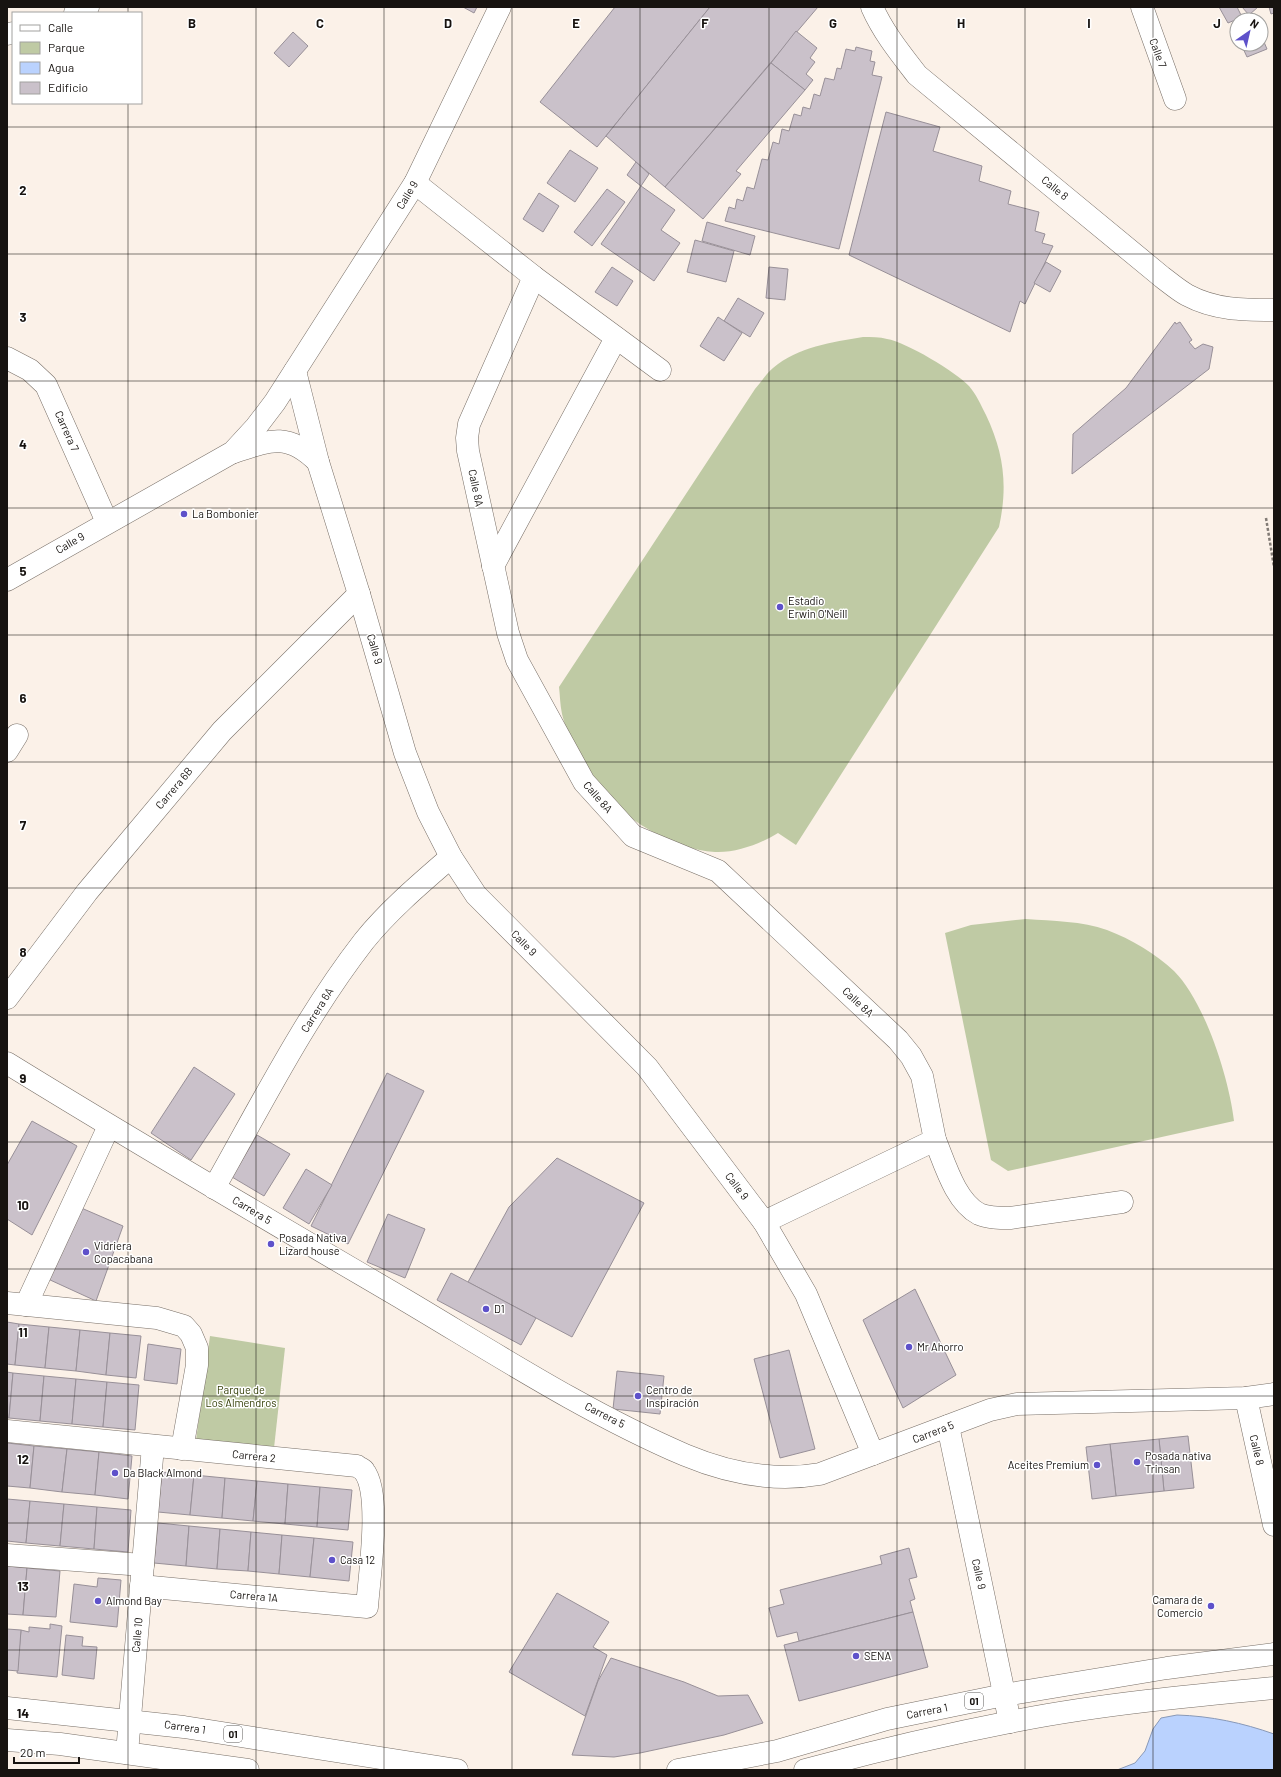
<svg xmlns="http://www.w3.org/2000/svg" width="1281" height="1777" font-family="Barlow,sans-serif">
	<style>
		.green { fill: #bfcaa4 }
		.water { fill: #bad2fe; stroke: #8999b7 }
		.building { fill: #cac1ca; stroke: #989098 }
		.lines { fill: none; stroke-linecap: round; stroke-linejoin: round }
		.minor-casing { stroke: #786f67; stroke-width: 23 }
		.highway-casing { stroke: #786f67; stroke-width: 23 }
		.path { stroke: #827b75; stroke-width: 2.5; stroke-dasharray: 3 2; stroke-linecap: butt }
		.minor { stroke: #fff; stroke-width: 22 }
		.highway { stroke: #fff; stroke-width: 22 }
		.grid { fill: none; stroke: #171310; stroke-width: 1; stroke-opacity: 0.55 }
		.poi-dot { fill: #5e51ca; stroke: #fff; stroke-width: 1.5 }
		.labels { text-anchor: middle; stroke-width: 3; stroke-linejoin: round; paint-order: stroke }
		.shield { fill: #fff; stroke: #5d5a58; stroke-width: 1 }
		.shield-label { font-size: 10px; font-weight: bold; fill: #171310 }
		.street-label { font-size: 11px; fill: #171310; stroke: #fff }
		.poi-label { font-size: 11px; fill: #171310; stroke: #fff; text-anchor: start }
		.park-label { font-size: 11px; fill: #333e06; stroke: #fff }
		.grid-label { font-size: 13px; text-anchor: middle; font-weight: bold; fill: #171310; stroke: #fff; stroke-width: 3; stroke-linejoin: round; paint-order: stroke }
	</style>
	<rect width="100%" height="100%" fill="#fbf1e8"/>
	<g class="green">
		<path d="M 863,337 C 871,337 880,337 887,339 C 906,342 956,372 969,386 C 976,394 981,405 986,415 C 1004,453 1008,486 999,527 L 796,845 L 778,833 C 760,844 736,853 715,852 C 672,850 622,817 596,785 C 584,771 566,732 562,714 C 560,705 560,695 559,687 L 755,389 C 761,382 766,374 773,368 C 798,347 832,342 863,337 Z"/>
		<path d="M 1026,919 C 1053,921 1082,921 1107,930 C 1131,939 1156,954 1174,971 C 1205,1002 1229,1078 1234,1121 L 1008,1171 L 991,1160 L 945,933 L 971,925 Z"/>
		<polygon points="210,1336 285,1348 274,1448 196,1440"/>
	</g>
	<path class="water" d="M 1177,1715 C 1211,1716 1243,1723 1274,1734 L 1274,1770 L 1117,1770 L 1135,1763 L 1145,1751 L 1153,1729 L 1161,1718 Z"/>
	<g class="building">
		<polygon points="463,7 477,7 474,13"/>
		<polygon points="615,7 710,7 597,147 540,102"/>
		<polygon points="710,7 818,7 665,187 606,136"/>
		<polygon points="1219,7 1237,7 1242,17 1228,23"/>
		<polygon points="1242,7 1258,7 1249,15"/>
		<polygon points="1269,7 1274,7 1274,13 1271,14"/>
		<polygon points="796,31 817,48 810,58 815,62 806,74 813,80 805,90 771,63"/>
		<polygon points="293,32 308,46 289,67 274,53"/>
		<polygon points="1261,35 1267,49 1247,57 1241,44 1261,44"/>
		<polygon points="856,47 872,51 870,61 875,62 872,75 882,77 839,249 725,221 729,207 735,209 737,199 743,201 747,187 754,189 762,159 768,160 773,142 779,144 782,129 789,131 794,114 801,116 803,107 810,109 814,94 820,96 825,78 834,80 837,68 841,69 846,49 855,51"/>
		<polygon points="771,63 805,90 736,171 741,174 703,219 665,187"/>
		<polygon points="886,112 940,127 933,151 982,166 979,181 1011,191 1008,204 1039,212 1035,231 1045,234 1042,243 1053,246 1025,304 1020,301 1010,332 849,255"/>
		<polygon points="570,150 598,168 575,202 547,183"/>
		<polygon points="636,162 649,174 641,186 627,175"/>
		<polygon points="641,186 675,210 661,230 680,243 654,281 601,244"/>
		<polygon points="607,189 625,202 592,246 574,232"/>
		<polygon points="539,193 559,206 543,232 523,219"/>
		<polygon points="707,222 755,236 750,255 702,241"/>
		<polygon points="695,240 734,251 726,282 687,272"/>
		<polygon points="1046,262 1061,271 1050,292 1034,283"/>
		<polygon points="612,267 633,281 617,306 595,292"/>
		<polygon points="769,267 788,269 785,300 766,298"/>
		<polygon points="738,298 764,313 750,337 724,321"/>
		<polygon points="718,317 742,333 724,361 700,346"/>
		<polygon points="1175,322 1176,324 1180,322 1192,340 1189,342 1195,349 1203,344 1213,347 1209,369 1072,474 1073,434 1126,388"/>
		<polygon points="194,1067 235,1094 191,1160 151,1133"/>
		<polygon points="387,1073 424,1091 348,1244 311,1226"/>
		<polygon points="32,1121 77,1146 32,1235 7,1219 7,1165"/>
		<polygon points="257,1135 290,1154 264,1196 232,1177"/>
		<polygon points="557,1158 644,1203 572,1337 468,1282 509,1207"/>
		<polygon points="306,1169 332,1185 309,1224 283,1208"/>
		<polygon points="79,1207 123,1226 96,1301 48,1279"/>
		<polygon points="388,1214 425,1229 405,1278 367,1262"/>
		<polygon points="451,1273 536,1318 521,1345 437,1300"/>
		<polygon points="915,1289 956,1375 903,1408 863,1320"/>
		<polygon points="7,1322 19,1324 15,1365 7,1364"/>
		<polygon points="19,1324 49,1327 45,1368 15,1365"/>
		<polygon points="49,1327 80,1330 76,1371 45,1368"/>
		<polygon points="80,1330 110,1333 106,1375 76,1371"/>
		<polygon points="110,1333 141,1336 136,1378 106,1375"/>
		<polygon points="148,1344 181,1349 177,1384 144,1380"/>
		<polygon points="789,1350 815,1449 780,1458 754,1359"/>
		<polygon points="617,1371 664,1376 660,1414 613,1409"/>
		<polygon points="7,1372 13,1373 9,1418 7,1418"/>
		<polygon points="13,1373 44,1376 40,1421 9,1418"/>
		<polygon points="44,1376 76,1379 72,1424 40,1421"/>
		<polygon points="76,1379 107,1382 103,1427 72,1424"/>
		<polygon points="107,1382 139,1385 135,1430 103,1427"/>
		<polygon points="1188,1436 1194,1488 1164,1491 1159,1439"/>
		<polygon points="1159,1439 1164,1491 1116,1496 1110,1444"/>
		<polygon points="7,1443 34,1446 30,1488 7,1486"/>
		<polygon points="1110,1444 1116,1496 1092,1499 1086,1447"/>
		<polygon points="34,1446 67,1449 62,1492 30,1488"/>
		<polygon points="67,1449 99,1452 95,1495 62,1492"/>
		<polygon points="99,1452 132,1456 128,1499 95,1495"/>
		<polygon points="162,1472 194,1475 190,1515 158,1512"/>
		<polygon points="194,1475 225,1478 222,1518 190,1515"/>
		<polygon points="225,1478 257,1481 253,1521 222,1518"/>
		<polygon points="257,1481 288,1484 285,1524 253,1521"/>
		<polygon points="288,1484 320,1487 317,1527 285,1524"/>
		<polygon points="320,1487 352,1490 348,1530 317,1527"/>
		<polygon points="7,1499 30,1501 26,1543 7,1541"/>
		<polygon points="30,1501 64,1504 60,1546 26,1543"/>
		<polygon points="64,1504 97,1507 94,1549 60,1546"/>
		<polygon points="97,1507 131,1510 128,1552 94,1549"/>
		<polygon points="158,1523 189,1526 186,1566 154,1563"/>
		<polygon points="189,1526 220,1529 217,1569 186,1566"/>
		<polygon points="220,1529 251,1532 248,1571 217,1569"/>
		<polygon points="251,1532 282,1535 279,1574 248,1571"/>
		<polygon points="282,1535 314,1538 310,1577 279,1574"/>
		<polygon points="314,1538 353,1542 349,1581 310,1577"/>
		<polygon points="909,1548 917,1577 909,1579 915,1599 910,1601 913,1612 799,1641 797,1632 777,1637 769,1608 784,1604 780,1590 882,1564 880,1556"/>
		<polygon points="7,1566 27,1568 23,1615 7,1614"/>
		<polygon points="27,1568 60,1571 56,1617 23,1615"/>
		<polygon points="98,1578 121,1580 117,1627 70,1622 74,1584 97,1587"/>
		<polygon points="557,1593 609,1622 593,1647 607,1655 585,1716 509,1672"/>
		<polygon points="913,1612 928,1667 799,1701 784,1645"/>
		<polygon points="50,1624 62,1626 57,1677 17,1673 21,1630 29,1632 29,1627 50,1629"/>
		<polygon points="7,1629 21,1630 18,1671 7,1670"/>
		<polygon points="66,1635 83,1637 82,1646 97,1647 94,1679 62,1675"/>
		<polygon points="611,1658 684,1682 718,1696 748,1695 763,1723 724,1735 640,1753 614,1757 572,1755 598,1681"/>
	</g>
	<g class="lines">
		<g class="minor-casing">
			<g id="minor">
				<path d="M 872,7 C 883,32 900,53 917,75 L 1162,277 C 1170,283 1178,290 1187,295 C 1215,310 1243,310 1274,310"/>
				<polyline points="1142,7 1175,99"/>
				<polyline points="75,13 88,7"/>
				<polyline points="7,34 13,33"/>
				<polyline points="415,183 534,277 660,370"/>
				<polyline points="534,277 469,424 467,438 468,451 508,633 517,660 584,782 633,836 718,871 898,1040 911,1056 922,1076 935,1140 764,1222"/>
				<polyline points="7,358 30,370 46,385 107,522"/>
				<polyline points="295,371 318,462 359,594 405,753 428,812 451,857 476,895 647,1067 764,1222 806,1294 873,1454"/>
				<path d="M 234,452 C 270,440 288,432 318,462"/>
				<polyline points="493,566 616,338"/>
				<polyline points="7,580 233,452 256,427 275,402 415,183 500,7"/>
				<polyline points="7,751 17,735"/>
				<polyline points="7,998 87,892 222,731 359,594"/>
				<path d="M 7,1063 C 138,1144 272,1222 405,1300 C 496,1354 587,1413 685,1455 C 728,1473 774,1482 820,1474 L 990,1410 L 1017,1404 L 1246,1398 L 1274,1394"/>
				<path d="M 935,1140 C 945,1164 955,1201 979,1214 C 988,1218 1000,1218 1010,1218 L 1122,1202"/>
				<path d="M 214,1188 C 261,1105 305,1017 364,941 C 389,910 421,883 451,857"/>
				<polyline points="7,1303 157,1318 184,1326 191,1334 197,1348 197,1365 182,1449"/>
				<polyline points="26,1305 109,1126"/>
				<polyline points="1246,1398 1274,1525"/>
				<polyline points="948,1426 1010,1722"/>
				<path d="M 7,1431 L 357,1466 C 359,1468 363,1469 364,1471 C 382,1494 369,1578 367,1607 L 141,1586"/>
				<polyline points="7,1555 143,1565"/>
				<polyline points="127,1753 153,1446"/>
			</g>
		</g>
		<g class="highway-casing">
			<g id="highway">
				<polyline points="7,1708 184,1727 457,1770"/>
				<polyline points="7,1740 60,1744 248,1770"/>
				<polyline points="678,1770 777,1751 887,1719 1004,1695 1167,1668 1274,1654"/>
				<path d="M 805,1770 C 875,1751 948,1734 1020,1720 C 1103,1704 1189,1696 1274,1688"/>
			</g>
		</g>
		<polyline class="path" points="1266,518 1274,567"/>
		<use href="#minor" class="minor"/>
		<use href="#highway" class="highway"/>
	</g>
	<path class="grid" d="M 128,7 L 128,13M 256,7 L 256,1770M 384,7 L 384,1770M 512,7 L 512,1770M 640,7 L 640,1770M 769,7 L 769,1770M 897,7 L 897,1770M 1025,7 L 1025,1770M 1153,7 L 1153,1770M 128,103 L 128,1770M 7,127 L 1274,127M 7,254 L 1274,254M 7,381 L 1274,381M 7,508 L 1274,508M 7,635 L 1274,635M 7,762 L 1274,762M 7,888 L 1274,888M 7,1015 L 1274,1015M 7,1142 L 1274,1142M 7,1269 L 1274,1269M 7,1396 L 1274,1396M 7,1523 L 1274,1523M 7,1650 L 1274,1650"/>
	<g class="poi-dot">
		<circle cx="184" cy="514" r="4"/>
		<circle cx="780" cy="607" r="4"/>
		<circle cx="271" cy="1244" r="4"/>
		<circle cx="86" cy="1252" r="4"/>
		<circle cx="486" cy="1309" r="4"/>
		<circle cx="909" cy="1347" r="4"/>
		<circle cx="638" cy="1396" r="4"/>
		<circle cx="1137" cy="1462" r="4"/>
		<circle cx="1097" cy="1465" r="4"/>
		<circle cx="115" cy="1473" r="4"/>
		<circle cx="332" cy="1560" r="4"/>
		<circle cx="98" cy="1601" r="4"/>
		<circle cx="1211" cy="1606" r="4"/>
		<circle cx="856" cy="1656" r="4"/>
	</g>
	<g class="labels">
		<g class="shield">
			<rect x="965" y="1693" width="18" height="16" rx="3"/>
			<rect x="224" y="1726" width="18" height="16" rx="3"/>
		</g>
		<g class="shield-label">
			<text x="974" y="1705">01</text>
			<text x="233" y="1738">01</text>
		</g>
		<g class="street-label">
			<text transform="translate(1158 53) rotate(70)" y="4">Calle 7</text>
			<text transform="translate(1055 188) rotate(39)" y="4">Calle 8</text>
			<text transform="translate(407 195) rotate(-59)" y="4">Calle 9</text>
			<text transform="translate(67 431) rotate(66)" y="4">Carrera 7</text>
			<text transform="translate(476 488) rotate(78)" y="4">Calle 8A</text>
			<text transform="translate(70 543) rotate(-30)" y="4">Calle 9</text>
			<text transform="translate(375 649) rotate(74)" y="4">Calle 9</text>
			<text transform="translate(174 788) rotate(-50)" y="4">Carrera 6B</text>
			<text transform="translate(598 797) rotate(49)" y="4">Calle 8A</text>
			<text transform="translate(524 943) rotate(45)" y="4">Calle 9</text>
			<text transform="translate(858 1002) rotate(43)" y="4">Calle 8A</text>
			<text transform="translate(317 1010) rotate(-58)" y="4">Carrera 6A</text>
			<text transform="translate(737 1186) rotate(53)" y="4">Calle 9</text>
			<text transform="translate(252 1210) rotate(31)" y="4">Carrera 5</text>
			<text transform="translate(605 1415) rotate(27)" y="4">Carrera 5</text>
			<text transform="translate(933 1432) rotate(-21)" y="4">Carrera 5</text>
			<text transform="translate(1257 1450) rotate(77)" y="4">Calle 8</text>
			<text transform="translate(254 1456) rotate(6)" y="4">Carrera 2</text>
			<text transform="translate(979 1574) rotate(78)" y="4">Calle 9</text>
			<text transform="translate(254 1596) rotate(5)" y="4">Carrera 1A</text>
			<text transform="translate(137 1635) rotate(-85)" y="4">Calle 10</text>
			<text transform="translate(927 1711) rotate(-11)" y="4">Carrera 1</text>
			<text transform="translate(185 1727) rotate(8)" y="4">Carrera 1</text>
		</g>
		<g class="poi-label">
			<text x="192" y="518">La Bombonier</text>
			<text x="788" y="605">Estadio<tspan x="788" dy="13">Erwin O'Neill</tspan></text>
			<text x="279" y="1242">Posada Nativa<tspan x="279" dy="13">Lizard house</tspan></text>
			<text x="94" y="1250">Vidriera<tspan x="94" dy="13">Copacabana</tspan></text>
			<text x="494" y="1313">D1</text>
			<text x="917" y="1351">Mr Ahorro</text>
			<text x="646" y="1394">Centro de<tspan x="646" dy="13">Inspiración</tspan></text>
			<text x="1145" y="1460">Posada nativa<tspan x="1145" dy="13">Trinsan</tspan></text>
			<text x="1089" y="1469" text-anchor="end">Aceites Premium</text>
			<text x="123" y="1477">Da Black Almond</text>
			<text x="340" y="1564">Casa 12</text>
			<text x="1203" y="1604" text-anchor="end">Camara de<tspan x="1203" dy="13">Comercio</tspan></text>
			<text x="106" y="1605">Almond Bay</text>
			<text x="864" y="1660">SENA</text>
		</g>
		<g class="park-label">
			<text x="241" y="1394">Parque de<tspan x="241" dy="13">Los Almendros</tspan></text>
		</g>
	</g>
	<g class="grid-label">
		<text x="192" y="28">B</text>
		<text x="320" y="28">C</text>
		<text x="448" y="28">D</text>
		<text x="576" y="28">E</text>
		<text x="705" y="28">F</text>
		<text x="833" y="28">G</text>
		<text x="961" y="28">H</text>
		<text x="1089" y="28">I</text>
		<text x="1217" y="28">J</text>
		<text x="23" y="195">2</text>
		<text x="23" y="322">3</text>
		<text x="23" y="449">4</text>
		<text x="23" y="576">5</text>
		<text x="23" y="703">6</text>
		<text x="23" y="830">7</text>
		<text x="23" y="957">8</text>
		<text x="23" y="1083">9</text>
		<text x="23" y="1210">10</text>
		<text x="23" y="1337">11</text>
		<text x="23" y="1464">12</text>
		<text x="23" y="1591">13</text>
		<text x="23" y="1718">14</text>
	</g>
	<rect width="1281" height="1777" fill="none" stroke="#171310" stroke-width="16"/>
	<rect x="12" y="12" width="130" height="92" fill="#ffffff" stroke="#a2a19f"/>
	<rect x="20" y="25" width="20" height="6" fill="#ffffff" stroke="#a2a19f"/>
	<text x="48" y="32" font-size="12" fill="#171310">Calle</text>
	<rect x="20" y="42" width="20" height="12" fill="#bfcaa4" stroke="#a2a19f"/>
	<text x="48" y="52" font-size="12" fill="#171310">Parque</text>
	<rect x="20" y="62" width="20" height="12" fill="#bad2fe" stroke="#a2a19f"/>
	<text x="48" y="72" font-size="12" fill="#171310">Agua</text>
	<rect x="20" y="82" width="20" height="12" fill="#cac1ca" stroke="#a2a19f"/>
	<text x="48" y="92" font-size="12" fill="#171310">Edificio</text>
	<g transform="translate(1249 32) rotate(34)"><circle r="19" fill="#ffffff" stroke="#a2a19f"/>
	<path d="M0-3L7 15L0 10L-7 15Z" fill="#5e51ca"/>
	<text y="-6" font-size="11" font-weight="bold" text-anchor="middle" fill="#171310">N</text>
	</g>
	<path d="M14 1757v6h65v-6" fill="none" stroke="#171310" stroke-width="2"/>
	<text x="20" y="1757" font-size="12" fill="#171310" stroke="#ffffff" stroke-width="3" paint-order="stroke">20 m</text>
</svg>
